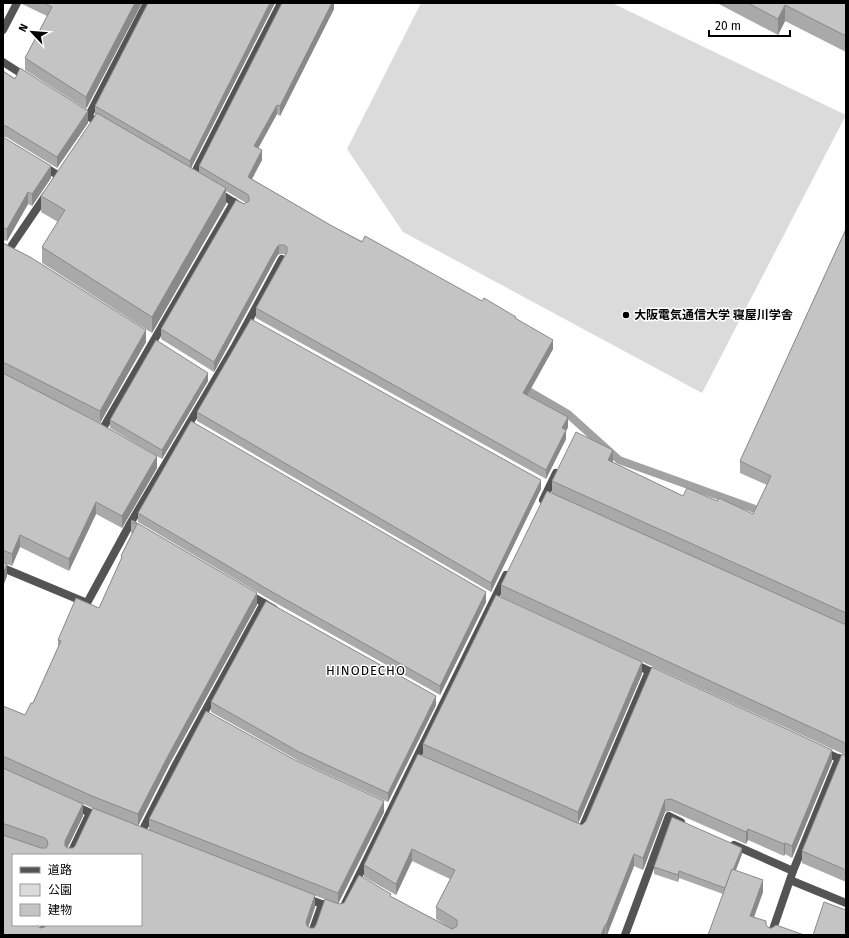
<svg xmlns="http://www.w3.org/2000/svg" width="849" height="938" font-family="'Fira Sans','Noto Sans JP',sans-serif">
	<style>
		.green { fill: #dbdbdb }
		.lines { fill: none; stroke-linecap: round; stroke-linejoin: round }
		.stream { stroke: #a2a2a2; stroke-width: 8 }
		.service { stroke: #545454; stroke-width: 8 }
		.pedestrian { stroke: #545454; stroke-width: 8 }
		.minor { stroke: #545454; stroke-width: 8 }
		.wall { fill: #a9a9a9; fill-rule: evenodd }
		.shaded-wall { fill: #898989 }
		.building { fill: #c4c4c4; stroke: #898989; fill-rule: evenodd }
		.poi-dot { fill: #000; stroke: #fff; stroke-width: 1.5 }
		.labels { text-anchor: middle; stroke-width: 3; stroke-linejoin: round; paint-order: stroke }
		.poi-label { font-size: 12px; font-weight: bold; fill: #000; stroke: #fff; text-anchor: start }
		.neighbourhood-label { font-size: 13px; letter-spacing: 1px; fill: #000; stroke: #fff }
	</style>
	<rect width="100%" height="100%" fill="#fff"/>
	<polygon class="green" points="421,3 612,3 846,115 702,393 403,232 347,149"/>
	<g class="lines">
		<polyline class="stream" points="520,386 568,414 619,460 766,513"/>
		<polyline class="service" points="311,935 322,904"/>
		<polyline class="pedestrian" points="43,166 59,176"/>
		<g class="minor">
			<polyline points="3,30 17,3"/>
			<polyline points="3,62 28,78"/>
			<polyline points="80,111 102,125"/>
			<polyline points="88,117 147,3"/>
			<polyline points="192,178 281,3"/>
			<polyline points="217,192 243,208"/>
			<polyline points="10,248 46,195"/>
			<polyline points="102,430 234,202"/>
			<polyline points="543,500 556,473"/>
			<polyline points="3,568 87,603 130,524 235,346 282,259"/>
			<polyline points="248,594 274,609"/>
			<polyline points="632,663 660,676"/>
			<polyline points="823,751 846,762"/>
			<polyline points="73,805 99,817"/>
			<polyline points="579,831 581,831 649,671"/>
			<polyline points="141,833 174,768 264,603"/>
			<polyline points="734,845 793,871"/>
			<polyline points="70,855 90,813"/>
			<polyline points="790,880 846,903"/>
			<polyline points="306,898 332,908"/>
			<polyline points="343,908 506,575"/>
			<polyline points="42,935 45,925"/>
			<polyline points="625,935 669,816 681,822"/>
			<polyline points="771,935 793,871 839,758"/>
		</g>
	</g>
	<g class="wall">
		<polygon points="22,3 142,3 86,109 25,70 25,58 47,16 22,4"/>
		<polygon points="275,3 191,168 199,172 199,166 334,3 334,9 280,116 277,114 258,148 262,160 252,179 332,226 516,319 553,349 527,395 568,427 566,431 566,439 546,479 256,318 256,308 285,255 284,254 279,254 277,256 214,372 161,339 161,329 244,204 246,203 226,191 226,204 152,333 42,263 42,247 58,222 41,212 41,196 96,115 95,115 95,106"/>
		<polygon points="717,3 846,3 846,52 785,21 778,35"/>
		<polygon points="3,71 88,123 57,168 6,137 3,137"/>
		<polygon points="3,137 51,178 32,206 28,204 7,241 3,240"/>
		<polygon points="846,229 846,882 802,863 802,851 845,755 841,753 501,597 501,585 552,493 552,481 613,462 612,462 683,496 717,501 753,514 767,485 740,473 740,461"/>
		<polygon points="3,243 146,342 100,423 50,398 157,468 122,528 96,514 69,571 20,547 12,566 7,564 7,576 3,586"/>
		<polygon points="208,381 162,459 110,428 110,420"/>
		<polygon points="197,412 541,489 491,592 197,421"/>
		<polygon points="138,513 486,602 440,695 267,598 138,522"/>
		<path d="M 132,520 L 257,605 L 169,765 L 138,826 L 92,808 L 48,788 L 83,816 L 67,848 L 68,848 L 315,907 L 308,927 L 310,928 L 314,928 L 316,925 L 329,901 L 149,830 L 149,819 L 384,812 L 338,904 L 339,904 L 391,897 L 446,925 L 436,919 L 436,907 L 450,879 L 412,861 L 396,895 L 364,877 L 364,865 L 423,756 L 423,744 L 642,674 L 578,823 L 582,825 L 586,821 L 652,667 L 832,761 L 792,858 L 785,854 L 784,856 L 748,840 L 746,844 L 671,811 L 665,812 L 643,870 L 634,866 L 607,935 L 3,935 L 3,706 L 25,715 L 33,703 L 58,647 L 58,640 L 99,608 L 121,560 L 121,556 L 132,534 L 131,533 L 131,522 ZM 13,855 L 141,925 L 45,927 L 40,928 L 39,927 L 39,925 Z"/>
		<polygon points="211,702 436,705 388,802 299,761 211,712"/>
		<polygon points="742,854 736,870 763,892 754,917 766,925 769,928 708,935 723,894 679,878 678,882 654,874 654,867"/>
	</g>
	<g class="shaded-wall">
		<polygon points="135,3 142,3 86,109 86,97"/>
		<polygon points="270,3 275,3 190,170 190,161"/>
		<polygon points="331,3 334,3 334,9 280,116 280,106"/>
		<polygon points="785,5 785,21 778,35 778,19"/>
		<polygon points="277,105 277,114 254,156 254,146"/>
		<polygon points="88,111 88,123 57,168 57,157"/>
		<polygon points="262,150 262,160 248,186 248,177"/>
		<polygon points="51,166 51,178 32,206 32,194"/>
		<polygon points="226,188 226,204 152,333 152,317"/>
		<polygon points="28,192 28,204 7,241 7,229"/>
		<polygon points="279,245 279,254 277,256 214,372 214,362 277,247"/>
		<polygon points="146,330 146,342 100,423 100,411"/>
		<polygon points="553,340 553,349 523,403 523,393"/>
		<polygon points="208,373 208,381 162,459 162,450"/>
		<polygon points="568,417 568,427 566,431 566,439 546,479 546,470 562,428"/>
		<polygon points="613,450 613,462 608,472 608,460"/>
		<polygon points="157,456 157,468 122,528 122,516"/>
		<polygon points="541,480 541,489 491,592 491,583"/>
		<polygon points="96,502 96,514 69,571 69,559"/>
		<polygon points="20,535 20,547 12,566 12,554"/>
		<polygon points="7,564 7,576 3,586 3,574"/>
		<polygon points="486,592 486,602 440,695 440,686"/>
		<polygon points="257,593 257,605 169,765 138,826 138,814 169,754"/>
		<polygon points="642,662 642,674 578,824 578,812"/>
		<polygon points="436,696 436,705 388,802 388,793"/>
		<polygon points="832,750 832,761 792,858 792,846"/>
		<polygon points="665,800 665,812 643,870 643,858"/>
		<polygon points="384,801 384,812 338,904 338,893"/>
		<polygon points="83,804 83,816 65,853 65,841"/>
		<polygon points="748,829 748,840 746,844 746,832"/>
		<polygon points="785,843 785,854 784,856 784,844"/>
		<polygon points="742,848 742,854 726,895 726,888"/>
		<polygon points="412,849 412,861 396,895 396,884"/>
		<polygon points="634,854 634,866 607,935 606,935 606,925"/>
		<polygon points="679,871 679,878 678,882 678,875"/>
		<polygon points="763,880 763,892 750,928 750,916"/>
		<polygon points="315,895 315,907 306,934 306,922"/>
		<polygon points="605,925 605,935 601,935"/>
	</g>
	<g class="building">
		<polygon points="44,3 135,3 86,97 25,58 52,7"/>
		<polygon points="148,3 270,3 190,161 95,106"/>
		<polygon points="282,3 332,3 280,106 277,105 254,146 262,150 248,177 332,226 362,242 365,236 482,301 484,298 516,317 515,318 553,340 523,393 568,417 562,428 566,430 546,470 256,308 287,252 287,247 284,245 279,245 277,247 214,362 161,329 236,200 244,204 249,201 249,196 247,194 199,166"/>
		<polygon points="748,3 846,3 846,36 785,5 778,19"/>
		<polygon points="20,68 88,111 57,157 6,126 3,125 3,71 15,79"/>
		<polygon points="97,113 226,188 152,317 42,247 65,210 41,196"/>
		<polygon points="3,137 51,166 32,194 28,192 7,229 3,228"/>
		<polygon points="846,229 846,613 552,481 576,432 613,450 608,460 683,496 687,488 717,501 719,498 753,514 771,476 740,461"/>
		<polygon points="3,243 30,257 146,330 100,411 5,363 3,364"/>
		<polygon points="251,319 541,480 491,583 197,412"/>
		<polygon points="156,340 208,373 162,450 110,420"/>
		<polygon points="3,373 99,423 157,456 122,516 96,502 69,559 20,535 12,554 5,551 3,551"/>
		<polygon points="191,421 486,592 440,686 267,589 138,513"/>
		<polygon points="547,491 844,624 846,624 846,744 841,741 501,585"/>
		<polygon points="132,520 257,593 169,754 138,814 92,796 5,757 3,757 3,706 25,715 31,703 33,703 61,641 58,640 76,598 99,608 122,557 121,556 137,524 131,522"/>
		<polygon points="3,562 7,564 3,574"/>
		<polygon points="496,595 642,662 578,812 423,744"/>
		<polygon points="266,601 436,696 388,793 299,752 211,702"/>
		<path d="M 652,667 L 832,750 L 792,846 L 785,843 L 784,844 L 748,829 L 746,832 L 671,799 L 665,800 L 643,858 L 634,854 L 606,925 L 605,925 L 601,935 L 3,935 L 3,835 L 41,848 L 46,848 L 48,845 L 47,840 L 45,838 L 5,824 L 3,824 L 3,768 L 83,804 L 65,841 L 65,846 L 68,848 L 73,848 L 75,846 L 93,808 L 315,895 L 306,922 L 307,926 L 310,928 L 314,928 L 316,925 L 325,899 L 339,904 L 344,903 L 359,875 L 391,894 L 390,896 L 452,929 L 457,926 L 457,920 L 436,907 L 455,870 L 412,849 L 396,884 L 364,865 L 418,754 L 582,825 L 586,821 ZM 13,855 L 141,855 L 141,925 L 46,925 L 45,927 L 40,928 L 37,925 L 13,925 Z"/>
		<polygon points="206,711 295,760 384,801 338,893 149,819"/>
		<polygon points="842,754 846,756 846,870 802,851"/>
		<polygon points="672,817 742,848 733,870 732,869 725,888 679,871 678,875 654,867"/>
		<polygon points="732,869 763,880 750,916 766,921 766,925 769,928 772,928 776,925 804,935 708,935"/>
		<polygon points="824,902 846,910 846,935 813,935"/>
	</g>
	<circle class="poi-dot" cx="626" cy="315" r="4"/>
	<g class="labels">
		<g class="poi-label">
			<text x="634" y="319">大阪電気通信大学 寝屋川学舎</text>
		</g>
		<g class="neighbourhood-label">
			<text x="366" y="675">HINODECHO</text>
		</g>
	</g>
	<rect width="849" height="938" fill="none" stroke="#000000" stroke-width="8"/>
	<rect x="12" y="854" width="130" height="72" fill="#ffffff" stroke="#999999"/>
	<rect x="20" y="867" width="20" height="6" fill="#545454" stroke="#999999"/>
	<text x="48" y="874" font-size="12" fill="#000000">道路</text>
	<rect x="20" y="884" width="20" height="12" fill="#dbdbdb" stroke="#999999"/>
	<text x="48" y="894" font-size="12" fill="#000000">公園</text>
	<rect x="20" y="904" width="20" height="12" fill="#c4c4c4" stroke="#999999"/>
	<text x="48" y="914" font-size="12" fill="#000000">建物</text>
	<g transform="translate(32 32) rotate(296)" stroke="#ffffff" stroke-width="3" paint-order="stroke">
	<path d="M0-3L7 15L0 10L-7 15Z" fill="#000000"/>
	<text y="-6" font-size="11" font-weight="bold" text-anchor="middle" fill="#000000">N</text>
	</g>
	<path d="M709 30v6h81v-6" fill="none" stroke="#000000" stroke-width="2"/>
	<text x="715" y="30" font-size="12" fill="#000000" stroke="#ffffff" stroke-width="3" paint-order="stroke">20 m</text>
</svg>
